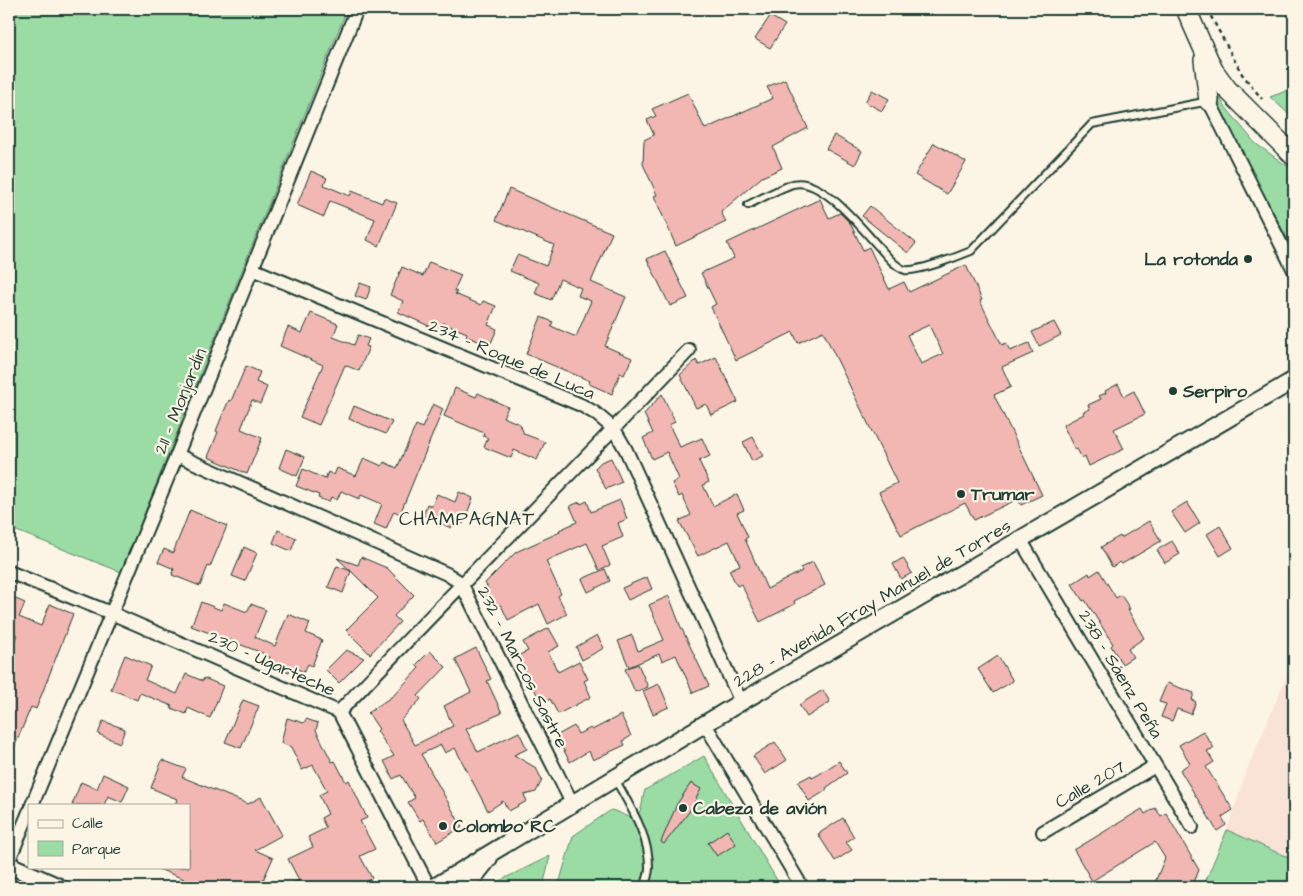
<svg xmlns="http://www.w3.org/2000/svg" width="1303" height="896" font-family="'Architects Daughter',sans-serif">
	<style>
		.built { fill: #f9e2d6 }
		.green { fill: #9bdba4; stroke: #5d8c6c }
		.building { fill: #f3b7b3; stroke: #1f3d34; fill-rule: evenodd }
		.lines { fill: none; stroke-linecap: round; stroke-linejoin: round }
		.service-casing { stroke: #1f3d34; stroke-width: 10 }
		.minor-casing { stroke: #1f3d34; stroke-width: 16 }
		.secondary-casing { stroke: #1f3d34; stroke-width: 20 }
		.primary-casing { stroke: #1f3d34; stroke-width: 22 }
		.path { stroke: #1f3d34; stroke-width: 2.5; stroke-dasharray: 4 4; stroke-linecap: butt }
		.service { stroke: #fcf5e5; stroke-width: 6 }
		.minor { stroke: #fcf5e5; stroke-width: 12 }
		.secondary { stroke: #fcf5e5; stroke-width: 16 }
		.primary { stroke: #fcf5e5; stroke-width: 19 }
		.poi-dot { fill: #1f3d34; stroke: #fcf5e5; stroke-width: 2 }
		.labels { text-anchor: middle; stroke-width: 4.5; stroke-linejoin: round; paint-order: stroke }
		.poi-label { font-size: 18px; font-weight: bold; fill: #1f3d34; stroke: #fcf5e5; text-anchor: start }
		.street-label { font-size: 18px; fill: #1f3d34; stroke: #fcf5e5 }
		.neighbourhood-label { font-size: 19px; letter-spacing: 1px; fill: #1f3d34; stroke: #fcf5e5 }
	</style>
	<rect width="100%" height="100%" fill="#fcf5e5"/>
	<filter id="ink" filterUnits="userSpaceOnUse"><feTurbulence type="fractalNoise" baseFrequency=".02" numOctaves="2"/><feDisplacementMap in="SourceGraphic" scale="10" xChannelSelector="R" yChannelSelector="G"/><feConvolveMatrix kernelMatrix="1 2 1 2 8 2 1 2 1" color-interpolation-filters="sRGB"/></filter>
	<g filter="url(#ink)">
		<polygon class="built" points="1294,659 1294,860 1227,830 1247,770"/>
		<g class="green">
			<polygon points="9,9 347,9 121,572 9,528"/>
			<polygon points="1294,88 1294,119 1270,97"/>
			<polygon points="1213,96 1220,98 1224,105 1255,143 1294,171 1294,252"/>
			<path d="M 704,756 L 781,887 L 558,887 L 573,836 L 611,810 C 622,812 624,818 636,817 C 644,807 641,802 645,790 Z"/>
			<polygon points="1227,830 1294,860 1294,887 1203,887"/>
			<polygon points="550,856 543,887 491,887 497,882"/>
		</g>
		<g class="building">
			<polygon points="770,16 785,25 770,48 755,39"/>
			<polygon points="785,79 808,128 773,147 782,168 762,177 721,212 726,222 676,246 654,196 657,195 643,164 644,140 654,135 647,120 656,116 652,109 688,93 705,129 773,98 767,87"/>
			<polygon points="872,90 889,99 882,111 865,102"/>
			<polygon points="834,135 862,151 855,165 826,149"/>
			<polygon points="934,143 966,162 947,194 915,175"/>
			<polygon points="311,171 327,178 324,185 350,196 352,191 382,203 384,198 397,203 379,246 367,240 375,219 330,201 324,217 297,205"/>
			<polygon points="509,189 612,233 591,282 626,297 605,346 632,358 624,375 620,373 612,394 589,384 590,381 526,354 541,317 553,322 551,326 576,337 591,301 578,296 581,288 560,279 551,300 535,293 539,283 510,271 517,255 546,266 554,245 496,220"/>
			<path d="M 820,199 L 829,218 L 840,213 L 850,223 L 863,250 L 869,247 L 889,289 L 904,282 L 909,292 L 966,265 L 982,300 L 980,301 L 1002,345 L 1006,343 L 1010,351 L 1029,343 L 1033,353 L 1002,367 L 1011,387 L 994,395 L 1042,495 L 1021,505 L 1018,499 L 974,520 L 965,503 L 901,535 L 879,492 L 897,483 L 823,331 L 798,343 L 793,332 L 736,360 L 711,307 L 716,304 L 701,273 L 734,258 L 727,243 ZM 929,325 L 943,354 L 921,364 L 907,335 Z"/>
			<polygon points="870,206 916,243 908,253 862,216"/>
			<polygon points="665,251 688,298 670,306 647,259"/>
			<polygon points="429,262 461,275 454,291 457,292 455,294 481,305 483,301 496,306 488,325 497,329 491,343 484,340 483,343 466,336 467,333 443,323 440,331 398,312 403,301 390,295 402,267 423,276"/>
			<polygon points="360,283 371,287 366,300 355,296"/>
			<polygon points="311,313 338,324 333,337 354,345 358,335 369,339 366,346 369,347 359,371 345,365 319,425 300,417 323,365 280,346 288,327 302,333"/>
			<polygon points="1054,322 1061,335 1039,346 1032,332"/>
			<polygon points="716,357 738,402 711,415 706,404 696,408 680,375 696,360 699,365"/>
			<polygon points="246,366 260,372 256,382 267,387 260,404 252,400 241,429 262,438 247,474 208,457 218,432 216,431 222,416 229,400 231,401"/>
			<polygon points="1118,384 1124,396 1134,391 1145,414 1114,429 1124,449 1089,466 1085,456 1082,458 1077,449 1075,450 1063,425 1084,414 1083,412 1090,409 1088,405 1101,399 1099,396 1106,393 1105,391"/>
			<polygon points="455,388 476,397 478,393 508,407 503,417 520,424 524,434 545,442 537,460 514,450 511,458 484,447 488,438 483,436 484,433 444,416"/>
			<polygon points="662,394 675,422 669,425 680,447 702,438 710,456 699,461 709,482 703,485 713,506 737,494 744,510 737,513 748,537 745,539 767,589 802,571 800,568 813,562 825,585 794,601 795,604 760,622 741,584 737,586 729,570 740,565 729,541 698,556 679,521 691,515 682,495 679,497 672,483 679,479 667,452 652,459 643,438 653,433 644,414"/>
			<polygon points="433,404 443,409 400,514 394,511 386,529 374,524 382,504 361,495 359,499 341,491 337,500 331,497 329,502 318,498 319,495 296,486 303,469 325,479 328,472 334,475 337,468 356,476 364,458 382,466 384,462 397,468 416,425 422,428"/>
			<polygon points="354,406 392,422 386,434 349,419"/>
			<polygon points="753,437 763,456 752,461 743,442"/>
			<polygon points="286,449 305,457 297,476 279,468"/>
			<polygon points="611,458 622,482 606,489 595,468 601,462"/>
			<polygon points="459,492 473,498 463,524 454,521 451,528 423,515 427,504 432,506 437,494 455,502"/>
			<polygon points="620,500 627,519 618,523 623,537 602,546 610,565 599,570 587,543 546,561 561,594 558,596 567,614 548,624 539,604 508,620 501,605 492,610 484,594 489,590 485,583 516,552 560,532 559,530 577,522 570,506 580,502 581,504 587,501 591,512"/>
			<polygon points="1187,502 1200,523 1185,533 1171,512"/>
			<polygon points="190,510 227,526 210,567 208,566 200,586 172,575 174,569 158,562 164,549 173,553"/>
			<polygon points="1149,521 1161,541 1122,564 1120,562 1112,567 1101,547 1120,536 1121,538"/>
			<polygon points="1220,526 1233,548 1220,556 1207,534"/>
			<polygon points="278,530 296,538 291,551 273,543"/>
			<polygon points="1172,541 1180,554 1165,563 1157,550"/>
			<polygon points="244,547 257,553 245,581 232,576"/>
			<polygon points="361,557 387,568 414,595 394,616 400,622 370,654 346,630 378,598 351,571 343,593 328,587 337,566 351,571 337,558 358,565"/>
			<polygon points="903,558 912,573 901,579 893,564"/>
			<polygon points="605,569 610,581 588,592 582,579"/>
			<polygon points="1099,570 1116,598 1121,595 1130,609 1128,610 1144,638 1128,649 1133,657 1122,664 1111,646 1113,644 1085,600 1083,601 1072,584 1089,573 1090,576"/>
			<polygon points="647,577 652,589 628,600 622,588"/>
			<polygon points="9,596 25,603 19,617 41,626 50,604 73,614 36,709 31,707 9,760 9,654 10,654 17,635 12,632 9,640"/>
			<polygon points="669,596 680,625 709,686 693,693 676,655 662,661 659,654 629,667 618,641 632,635 638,651 664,640 649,605"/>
			<polygon points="201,602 221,610 224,603 247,612 251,604 266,610 255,637 275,646 288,614 310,623 306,633 322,640 312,666 308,664 304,672 291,666 289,672 268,663 270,657 260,652 191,626"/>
			<polygon points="549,628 559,646 548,652 558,672 579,661 588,679 584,681 591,697 558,714 550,699 542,704 517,656 528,651 523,642"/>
			<polygon points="597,635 604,648 582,660 576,647"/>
			<polygon points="476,648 491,679 487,681 502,713 466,729 478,752 519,732 527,749 514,755 536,768 542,780 536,792 524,795 527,801 509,811 503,801 488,811 455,748 445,753 441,745 421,754 462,827 437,842 423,819 420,821 408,802 415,798 401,775 393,779 384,761 394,756 377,731 379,729 368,713 394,695 419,668 416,665 430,651 446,667 418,696 421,699 401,720 415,745 453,726 444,706 471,692 455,659"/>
			<polygon points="346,650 364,658 339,683 326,670"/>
			<polygon points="125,655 151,666 145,680 177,694 186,674 203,681 204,678 223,686 210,718 188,708 186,714 171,708 172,706 140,693 137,700 111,689"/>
			<polygon points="998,656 1013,681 993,693 978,669"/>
			<polygon points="638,664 648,687 635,692 625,669"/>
			<polygon points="1167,683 1194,693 1192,700 1196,702 1191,714 1177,709 1172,721 1161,717 1166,704 1159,702"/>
			<polygon points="659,684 669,707 653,714 643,691"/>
			<polygon points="823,690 830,702 807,717 799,705"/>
			<polygon points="243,700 259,706 241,748 225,742"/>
			<polygon points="621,715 631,736 623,741 625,745 593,760 589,751 570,762 556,736 574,726 578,734 591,728 592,730"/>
			<polygon points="287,718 304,723 306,719 318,723 316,730 332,762 335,761 346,782 349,780 367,818 360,821 375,849 360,856 372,878 362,884 360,881 349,887 285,887 299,880 288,859 313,847 308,837 326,828 321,818 328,814 319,795 327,791 313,765 302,770 291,747 281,743"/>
			<polygon points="103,721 125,729 120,743 98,734"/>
			<polygon points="1203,731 1214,748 1207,751 1214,762 1206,767 1233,810 1222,817 1226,825 1217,831 1180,770 1190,763 1179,745"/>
			<polygon points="775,742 787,760 765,774 753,756"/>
			<polygon points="162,760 186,769 182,777 248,804 261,797 282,835 255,850 273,858 260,887 180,887 184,879 156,868 189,867 189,805 175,805 177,799 151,788"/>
			<polygon points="839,761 847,773 826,788 827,790 809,801 798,782 811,775 812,778 818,775"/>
			<polygon points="103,774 129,786 122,802 108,796 104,805 72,805 81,782 97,789"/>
			<polygon points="691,783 701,789 689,812 664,844 661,842 677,804"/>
			<polygon points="1155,808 1161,816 1166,813 1199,870 1192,887 1153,887 1165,858 1155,842 1092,881 1074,850 1142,809 1145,814"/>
			<polygon points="843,818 854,837 846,842 852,850 835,861 818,834"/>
			<polygon points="727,830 736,844 717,856 708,843"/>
		</g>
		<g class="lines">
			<g class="service-casing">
				<g id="service">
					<path d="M 748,205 C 762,198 778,189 793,184 C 821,176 862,229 879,247 C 886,255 895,267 905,270 C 918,272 959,256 971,251 L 1092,124 L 1209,101"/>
					<path d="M 615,779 C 629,805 650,836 649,868 C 649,874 646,881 645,887"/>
				</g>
			</g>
			<g class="minor-casing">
				<g id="minor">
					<polyline points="1209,101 1294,270"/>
					<polyline points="252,269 581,405 595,413 614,429 626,450 741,702"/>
					<polyline points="177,455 447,574 461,583 572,803"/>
					<polyline points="1020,539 1192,827"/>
					<polyline points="9,572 111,613 339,712 429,887"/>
					<path d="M 339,712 C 455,590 574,471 689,350"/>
					<polyline points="705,724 802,887"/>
					<polyline points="32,805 177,455 357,9"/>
					<polyline points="1043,832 1155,766"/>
					<polyline points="9,860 29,812"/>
				</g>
			</g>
			<g class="secondary-casing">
				<g id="secondary">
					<polyline points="9,865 59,887"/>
					<polyline points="436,886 741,702 1294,380"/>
					<polyline points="466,887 489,858"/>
				</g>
			</g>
			<g class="primary-casing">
				<g id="primary">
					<polyline points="1186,9 1213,70 1227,89 1294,156"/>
					<polyline points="1204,60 1209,101"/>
				</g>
			</g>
			<polyline class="path" points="1207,9 1242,74 1262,99"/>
			<use href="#service" class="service"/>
			<use href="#minor" class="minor"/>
			<use href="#secondary" class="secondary"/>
			<use href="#primary" class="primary"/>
		</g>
	</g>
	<g class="poi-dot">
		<circle cx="1248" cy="259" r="5"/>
		<circle cx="1173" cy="391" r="5"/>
		<circle cx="961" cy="494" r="5"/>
		<circle cx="683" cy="808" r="5"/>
		<circle cx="443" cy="826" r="5"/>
	</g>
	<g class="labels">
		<g class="poi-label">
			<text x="1238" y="265" text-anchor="end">La rotonda</text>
			<text x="1183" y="397">Serpiro</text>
			<text x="971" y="500">Trumar</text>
			<text x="693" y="814">Cabeza de avión</text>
			<text x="453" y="832">Colombo RC</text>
		</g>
		<g class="street-label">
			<text transform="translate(512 359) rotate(23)" y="6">234 - Roque de Luca</text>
			<text transform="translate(180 401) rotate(-68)" y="6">211 - Monjardín</text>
			<text transform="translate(872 603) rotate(-30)" y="6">228 - Avenida Fray Manuel de Torres</text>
			<text transform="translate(272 663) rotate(24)" y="6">230 - Ugarteche</text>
			<text transform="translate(523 667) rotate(63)" y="6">232 - Marcos Sastre</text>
			<text transform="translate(1121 674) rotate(59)" y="6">238 - Sáenz Peña</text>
			<text transform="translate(1090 784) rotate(-30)" y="6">Calle 207</text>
		</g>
		<g class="neighbourhood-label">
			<text x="467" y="525">CHAMPAGNAT</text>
		</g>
	</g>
	<rect width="1303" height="896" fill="none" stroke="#fcf5e5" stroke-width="30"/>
	<rect x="15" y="15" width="1273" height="866" fill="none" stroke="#1f3d34" stroke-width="2" filter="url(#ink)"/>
	<rect x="28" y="804" width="162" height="65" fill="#fcf5e5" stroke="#a4ab9e"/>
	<rect x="38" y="820" width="25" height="8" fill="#fcf5e5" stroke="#a4ab9e"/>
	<text x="72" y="828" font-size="15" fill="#1f3d34">Calle</text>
	<rect x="38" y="841" width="25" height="15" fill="#9bdba4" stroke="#a4ab9e"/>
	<text x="72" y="854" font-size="15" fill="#1f3d34">Parque</text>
</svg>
